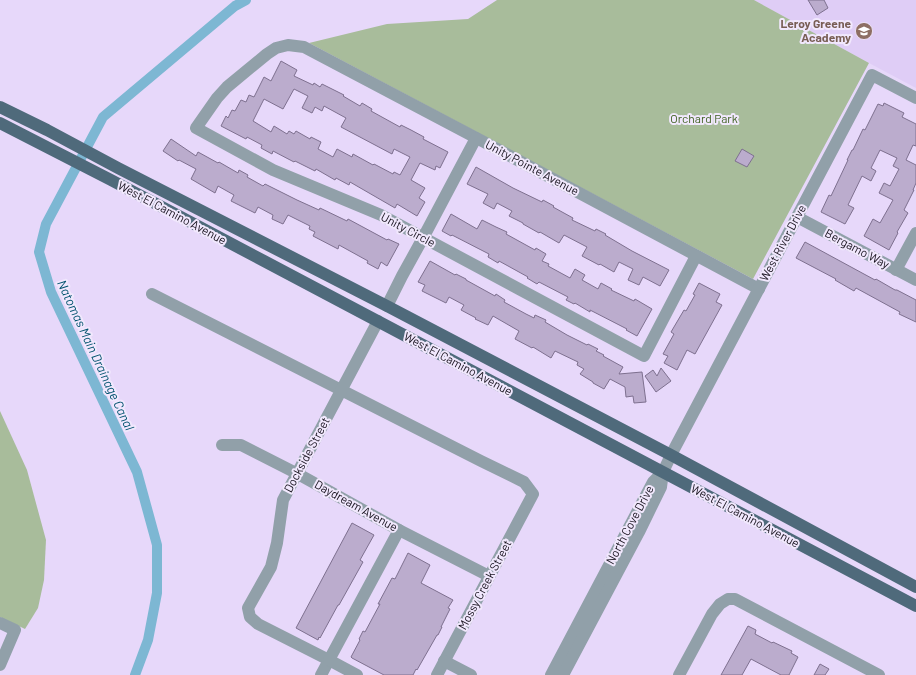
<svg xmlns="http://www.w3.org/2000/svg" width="916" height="675" font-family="Barlow,sans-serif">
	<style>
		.built { fill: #dfcdf6 }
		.green { fill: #a8bc9b }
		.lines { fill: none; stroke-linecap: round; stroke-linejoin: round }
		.canal { stroke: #7db7d3; stroke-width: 10 }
		.building { fill: #bbaccd; stroke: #7e708f; fill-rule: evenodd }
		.minor { stroke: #91a0a9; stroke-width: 12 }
		.major { stroke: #4f6a7b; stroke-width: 12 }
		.labels { text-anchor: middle; stroke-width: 4; stroke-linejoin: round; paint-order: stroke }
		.education-label { font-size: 12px; font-weight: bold; fill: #785e54; stroke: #f1e8fd; text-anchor: end }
		.park-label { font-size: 12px; fill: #3e6120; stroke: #f1e8fd }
		.street-label { font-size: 12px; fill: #16111c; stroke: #f1e8fd }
		.water-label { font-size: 13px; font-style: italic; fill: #00526e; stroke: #f1e8fd }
	</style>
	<rect width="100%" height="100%" fill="#e7d8fa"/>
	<polygon class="built" points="754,0 916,0 916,88 869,63"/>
	<g class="green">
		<polygon points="497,0 754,0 869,63 753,279 309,43 387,24 468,19"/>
		<polygon points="0,411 27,470 46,540 44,580 38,608 25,629 0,617"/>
	</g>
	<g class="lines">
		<polyline class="canal" points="135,675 148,640 157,593 157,545 137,472 51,292 39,252 46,224 103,117 235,6 246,0"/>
	</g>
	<g class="building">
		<polygon points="808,0 824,0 828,8 817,15"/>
		<path d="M 281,61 L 297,70 L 294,76 L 313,85 L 314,83 L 320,87 L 322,84 L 344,95 L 343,96 L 360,106 L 362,103 L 372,109 L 371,111 L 400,127 L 401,125 L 411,130 L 424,137 L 423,139 L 448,152 L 440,168 L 436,166 L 435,170 L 420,163 L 411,180 L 425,188 L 419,198 L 425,202 L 417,216 L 397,204 L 395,208 L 350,182 L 349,185 L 336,178 L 335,180 L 316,169 L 315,171 L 295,161 L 294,162 L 273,151 L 272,154 L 261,148 L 262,145 L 247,137 L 246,139 L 221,126 L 226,116 L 228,118 L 232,110 L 235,111 L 241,100 L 246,102 L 249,95 L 254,97 L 264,77 L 271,81 ZM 294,89 L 308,96 L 302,108 L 312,113 L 315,107 L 322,111 L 324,106 L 346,118 L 341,127 L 392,154 L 394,149 L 410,157 L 400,175 L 394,172 L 393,174 L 374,164 L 373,165 L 353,154 L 352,157 L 337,149 L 333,157 L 318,149 L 321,142 L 311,137 L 310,139 L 296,131 L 294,134 L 289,131 L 287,134 L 274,126 L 271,132 L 253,121 L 264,99 L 283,109 Z"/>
		<polygon points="884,103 904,113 902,117 916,124 916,146 913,145 906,160 916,165 916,183 913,190 914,190 904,210 908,213 897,232 898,233 889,250 864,236 873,219 880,223 893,200 879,193 884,183 890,186 899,169 893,166 897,158 880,150 871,168 876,171 871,181 862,176 848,205 854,208 845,224 821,212 829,195 831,196 848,160 847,160 852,150 853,150 863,129 865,130 878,104 883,106"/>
		<polygon points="171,139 196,156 198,152 218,163 219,162 238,173 239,170 248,175 247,177 263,186 265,184 297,200 319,210 320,208 347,221 348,219 387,240 388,239 399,244 387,266 381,262 378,269 367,263 368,261 339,245 338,249 313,236 315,232 309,229 310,226 288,215 283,224 272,219 273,215 258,207 255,213 231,201 234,195 218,186 215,193 191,179 196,169 179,160 178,161 163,151"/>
		<polygon points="742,149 754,156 747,167 735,161"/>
		<polygon points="476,167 513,188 542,202 543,200 554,206 553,207 573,218 572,220 595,231 596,229 606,234 605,235 632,251 669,270 660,286 643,277 639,285 628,280 633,269 619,262 614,272 600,264 599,265 582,256 587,247 564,235 559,243 540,232 539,233 523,224 523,223 509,216 512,211 497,203 494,209 483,203 488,194 467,184"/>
		<polygon points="451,214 477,229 482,220 496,227 507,232 506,234 535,250 536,248 546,254 542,261 549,264 548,266 570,278 575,269 585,275 582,280 598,289 601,283 612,289 611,290 634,301 635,299 652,309 637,336 626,330 627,329 590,310 590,312 575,303 574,304 566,300 568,297 539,282 537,284 527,278 528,277 499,261 498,263 488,257 489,254 452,235 451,236 442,231"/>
		<polygon points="805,242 875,280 876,279 895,290 897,290 916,300 916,322 899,314 900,312 856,288 854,291 835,280 836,279 796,258"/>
		<polygon points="430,261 455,275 456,274 466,279 466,280 495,296 496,294 505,300 504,302 526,314 534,318 535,315 546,320 545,322 567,335 587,345 588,344 598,349 596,351 604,355 603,356 623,367 619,374 642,372 646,402 634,403 633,396 626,397 625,387 610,379 604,389 593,383 593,382 580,374 584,369 577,365 578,362 555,351 551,358 533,347 532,348 515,339 519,331 493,316 488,325 475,319 476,318 461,310 464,305 449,297 446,303 422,291 425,285 418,282"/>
		<polygon points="699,283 720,294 716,302 722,305 695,354 687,350 677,370 664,363 668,356 663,354 674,334 671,332 684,310 686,311 695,295 693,294"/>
		<polygon points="661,368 671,381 656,392 645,376 653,370 657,376"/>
		<polygon points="352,523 374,535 360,560 363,562 339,605 338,605 320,638 319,637 318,640 296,628"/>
		<polygon points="408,553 430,565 421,583 453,600 448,608 450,609 441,627 442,627 438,635 437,635 417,670 416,669 413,675 384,675 352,658 351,657 360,640 359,639 363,631 365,632 380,604 378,604 392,578 395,579"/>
		<polygon points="748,626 756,630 755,634 772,643 773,642 792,651 791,653 798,657 789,675 781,675 751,659 742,675 721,675"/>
		<polygon points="820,664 829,669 825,675 814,675"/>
	</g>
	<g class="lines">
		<g class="minor">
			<polyline points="797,217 916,280"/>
			<polyline points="696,256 644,356 381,215 273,170 196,128 217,98 227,87 267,54 276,48 288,45 304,47 484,142 759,289"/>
			<polyline points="896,270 916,233"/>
			<polyline points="152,294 481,461 524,482 533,494 437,675"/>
			<polyline points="387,306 402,276 423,238 476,138"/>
			<polyline points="222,445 241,445 298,474 399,530 489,576"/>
			<polyline points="0,623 15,630 0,665"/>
			<polyline points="444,661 471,675"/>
			<polyline points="321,675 329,660 258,624 250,617 248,608 271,567 277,543 283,500 378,321"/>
			<polyline points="357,675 329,660 399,530"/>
			<polyline points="551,675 653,482 663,472 671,455 872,75 916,98"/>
			<polyline points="563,675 639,532 661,487 663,472"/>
			<polyline points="679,675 712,614 720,604 728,599 735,599 879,675"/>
		</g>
		<g class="major">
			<polyline points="0,107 47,130 118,168 387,306 671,455 916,587"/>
			<polyline points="0,123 111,180 916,606"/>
		</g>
	</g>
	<defs>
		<g id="school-disc" transform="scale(0.9)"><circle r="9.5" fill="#8d6e63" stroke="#f1e8fd"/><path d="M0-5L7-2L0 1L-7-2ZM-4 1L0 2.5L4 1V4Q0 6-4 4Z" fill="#fff"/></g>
	</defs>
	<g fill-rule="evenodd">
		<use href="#school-disc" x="864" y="31"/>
	</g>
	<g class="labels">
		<g class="education-label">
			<text x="851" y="28">Leroy Greene<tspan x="851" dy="14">Academy</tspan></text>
		</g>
		<g class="park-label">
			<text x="704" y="123">Orchard Park</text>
		</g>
		<g class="street-label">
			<text transform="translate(532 168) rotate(28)" y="4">Unity Pointe Avenue</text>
			<text transform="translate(172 213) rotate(28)" y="4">West El Camino Avenue</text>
			<text transform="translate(408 230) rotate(28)" y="4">Unity Circle</text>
			<text transform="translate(783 243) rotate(-62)" y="4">West River Drive</text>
			<text transform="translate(857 249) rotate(28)" y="4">Bergamo Way</text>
			<text transform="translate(458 364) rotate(28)" y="4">West El Camino Avenue</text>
			<text transform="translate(307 455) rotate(-62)" y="4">Dockside Street</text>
			<text transform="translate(356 506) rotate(29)" y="4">Daydream Avenue</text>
			<text transform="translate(745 516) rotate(28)" y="4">West El Camino Avenue</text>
			<text transform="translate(630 525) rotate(-62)" y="4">North Cove Drive</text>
			<text transform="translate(485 585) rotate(-62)" y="4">Mossy Creek Street</text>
		</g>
		<g class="water-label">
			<text transform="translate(96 355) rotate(65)" y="5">Natomas Main Drainage Canal</text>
		</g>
	</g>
</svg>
